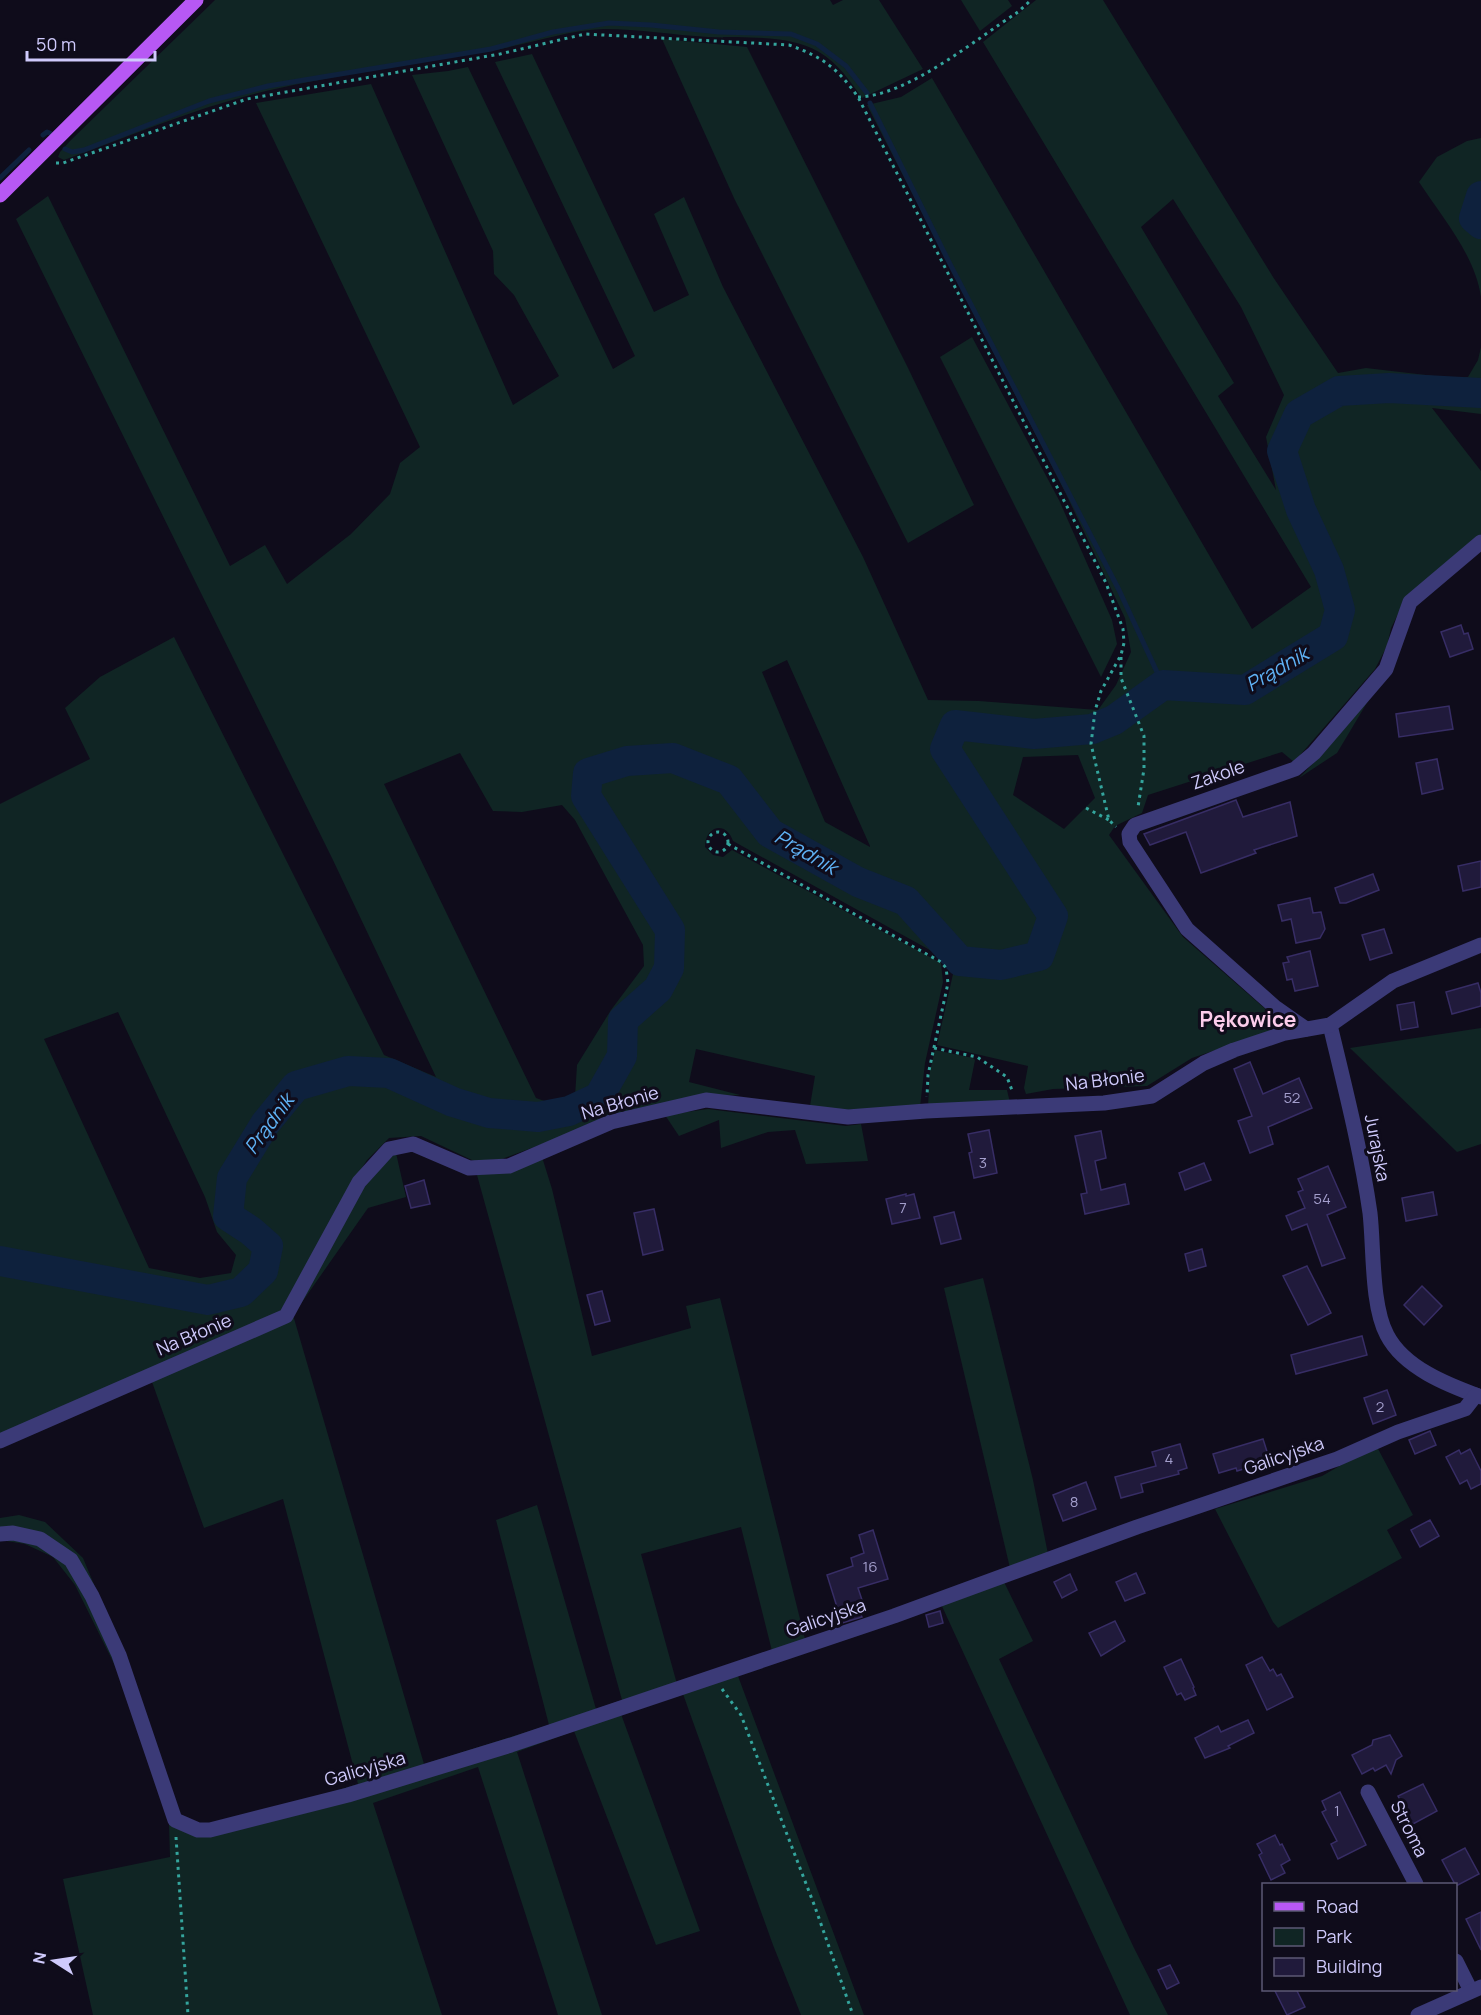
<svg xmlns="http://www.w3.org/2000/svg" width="1481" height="2015" font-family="Manrope,sans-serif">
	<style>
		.green { fill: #102524; fill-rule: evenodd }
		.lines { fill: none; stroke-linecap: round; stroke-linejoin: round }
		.stream { stroke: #0e213d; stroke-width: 5 }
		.river { stroke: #0e213d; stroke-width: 30 }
		.building { fill: #201a3b; stroke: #372d65; stroke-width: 1.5 }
		.path { stroke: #34a59d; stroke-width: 3; stroke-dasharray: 3 4.5; stroke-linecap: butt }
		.minor { stroke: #3b3a77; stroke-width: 15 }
		.major { stroke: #b758f4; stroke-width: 15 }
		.labels { text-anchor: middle; stroke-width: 6; stroke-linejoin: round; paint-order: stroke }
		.number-label { font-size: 15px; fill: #a39ecc }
		.street-label { font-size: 18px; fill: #cfcafc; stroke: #0f0c1b }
		.water-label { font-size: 20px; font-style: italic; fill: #5fb2f5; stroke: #0f0c1b }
		.quarter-label { font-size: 21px; font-weight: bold; fill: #fccceb; stroke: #0f0c1b }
	</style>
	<rect width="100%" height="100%" fill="#0f0c1b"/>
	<g class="green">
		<path d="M 215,0 L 830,0 L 833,5 L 843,0 L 879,0 L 923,69 L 862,98 C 850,81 838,63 819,52 C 786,33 744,39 708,37 C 673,35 639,29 604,29 C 566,30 527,45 489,51 C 415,64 339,74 266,91 C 197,107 131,136 64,160 L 58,157 L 60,152 L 70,141 Z"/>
		<polygon points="961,0 1008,0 1012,6 980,31"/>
		<path d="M 1036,0 L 1103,0 L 1273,277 L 1338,373 L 1366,368 L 1443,377 L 1468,377 L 1478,360 L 1481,347 L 1481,414 L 1432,408 L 1481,471 L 1481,534 L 1407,596 L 1391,628 L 1387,646 L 1375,669 L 1294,762 L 1282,752 L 1148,795 L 1142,813 L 1115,826 L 1109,835 L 1183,937 L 1279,1021 L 1276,1030 L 1192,1058 L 1147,1086 L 1053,1089 L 1026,1094 L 1024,1088 L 1028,1066 L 937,1045 L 953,974 L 946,959 L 733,841 C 726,820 705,826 705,847 L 713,855 L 723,857 L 732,850 L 941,963 L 943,982 L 925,1063 L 920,1107 L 845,1110 L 810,1106 L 815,1076 L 696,1049 L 689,1082 L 740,1095 L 686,1098 L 572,1133 L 502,1159 L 474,1161 L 421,1136 L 389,1138 L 367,1160 L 353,1182 L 284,1310 L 0,1434 L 0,804 L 90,759 L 65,708 L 100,677 L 174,637 L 384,1055 L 436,1077 L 332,858 L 16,219 L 48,196 L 230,566 L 265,545 L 287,584 L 351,534 L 390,494 L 400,463 L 420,447 L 256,103 L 371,84 L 513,405 L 559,376 L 514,295 L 494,274 L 493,251 L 412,75 L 448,71 L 468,67 L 613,369 L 635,356 L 495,62 L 532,54 L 654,312 L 689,295 L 654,214 L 684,197 L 723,287 L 863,557 L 928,700 L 979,701 L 1098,710 L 1116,685 L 1131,652 L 1125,618 L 1066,494 L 867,105 L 901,97 L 932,78 L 1252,629 L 1311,587 L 983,42 ZM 1173,199 L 1241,307 L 1284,395 L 1266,437 L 1276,490 L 1218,396 L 1234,383 L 1141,227 ZM 787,660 L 870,846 L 870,847 L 825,822 L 762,672 ZM 460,753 L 493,811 L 522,812 L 562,805 L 575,820 L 643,945 L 644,966 L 611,1010 L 577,1065 L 575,1097 L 553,1104 L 536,1098 L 384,784 ZM 1078,755 L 1095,798 L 1064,829 L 1013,795 L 1023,757 ZM 118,1012 L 205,1197 L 217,1232 L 236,1255 L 231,1273 L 200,1278 L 149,1268 L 44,1039 Z"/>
		<polygon points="662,39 747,47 908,368 974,505 908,543 734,198"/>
		<path d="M 1481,138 L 1481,297 C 1475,255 1442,217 1419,182 L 1437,157 L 1467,141 Z"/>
		<polygon points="972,337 1059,500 1112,620 1117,644 1101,677 940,357"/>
		<polygon points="1377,686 1337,753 1299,778 1328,748"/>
		<polygon points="1481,1028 1481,1144 1457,1152 1350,1048"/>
		<polygon points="935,1050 973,1058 975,1060 969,1090 1007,1090 1010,1103 928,1106 930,1071"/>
		<polygon points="708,1109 846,1126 861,1124 868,1161 806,1164 795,1130 768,1132 721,1148 719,1120 679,1136 665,1115"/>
		<polygon points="396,1153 406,1197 368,1208 293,1315 424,1764 549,1725 496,1520 537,1505 596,1709 622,1700 477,1175 542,1157 552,1189 592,1356 691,1328 686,1306 720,1298 806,1643 772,1651 741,1527 641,1554 677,1684 738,1676 864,2015 801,2015 773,1945 683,1694 621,1714 700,1931 656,1945 574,1731 517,1752 602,2015 558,2015 478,1767 373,1803 442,2015 93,2015 63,1879 170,1857 169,1823 122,1680 75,1585 53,1557 25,1544 0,1540 0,1518 19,1515 45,1522 83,1558 118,1642 179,1815 194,1826 216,1827 358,1784 283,1499 204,1528 151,1379 276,1327 363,1185 383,1164"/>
		<polygon points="983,1278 1033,1480 1048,1554 1010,1568 944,1288"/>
		<polygon points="1376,1445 1413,1515 1387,1530 1402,1558 1278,1628 1273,1622 1215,1509 1322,1476"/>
		<polygon points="1004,1582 1033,1641 999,1659 1134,1948 1168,2015 1130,2015 941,1604"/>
	</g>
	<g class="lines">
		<g class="stream">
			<polyline points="870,103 949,262 1119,590 1163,685"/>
			<polyline points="43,135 47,132 50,133"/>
			<polyline points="65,149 72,152 84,150 209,101 268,86 491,49 553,32 609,23 651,25 719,32 791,34 817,44 846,66 867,93"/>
			<polyline points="0,178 29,150"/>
		</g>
		<g class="river">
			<polyline points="1481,196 1474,218 1481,224"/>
			<polyline points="0,1261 208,1300 241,1292 263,1271 268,1246 251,1231 228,1216 232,1178 265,1124 296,1086 348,1071 389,1073 453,1102 489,1113 538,1117 569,1111 599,1097 622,1056 623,1020 658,989 669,968 670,930 586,796 588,773 627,761 673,758 729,780 770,833 858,882 906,901 960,961 1001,965 1039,956 1053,916 945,749 955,725 1034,734 1092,729 1114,720 1163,685 1245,690 1333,636 1340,610 1329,570 1301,510 1282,451 1299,414 1339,391 1389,388 1481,393"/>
		</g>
	</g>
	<g class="building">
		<polygon points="1461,625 1464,634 1468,633 1473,649 1450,657 1441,632"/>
		<polygon points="1449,706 1453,729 1399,737 1396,714"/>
		<polygon points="1437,759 1443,789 1422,794 1416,763"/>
		<polygon points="1236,800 1243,817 1290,802 1297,836 1254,850 1256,853 1201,873 1186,832 1150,845 1144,834"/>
		<polygon points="1481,861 1481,887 1463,891 1458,866"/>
		<polygon points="1373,874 1379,890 1346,903 1340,903 1335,888"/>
		<polygon points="1310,898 1313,913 1321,912 1325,929 1320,938 1296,943 1291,919 1282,921 1278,905"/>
		<polygon points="1384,929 1392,953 1370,960 1362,935"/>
		<polygon points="1310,951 1318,986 1295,991 1292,979 1287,980 1283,963 1289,962 1287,957"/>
		<polygon points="1478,983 1481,993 1481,1006 1452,1014 1446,992"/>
		<polygon points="1414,1002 1418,1027 1401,1030 1397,1005"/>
		<polygon points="1250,1062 1263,1094 1299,1078 1312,1108 1268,1127 1273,1144 1250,1153 1238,1121 1252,1116 1234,1069"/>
		<polygon points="989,1130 997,1173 974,1178 969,1153 972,1152 968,1134"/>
		<polygon points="1101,1131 1106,1158 1095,1161 1101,1190 1125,1184 1129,1204 1085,1214 1081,1194 1087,1193 1075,1136"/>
		<polygon points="1204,1163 1211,1180 1185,1190 1179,1173"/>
		<polygon points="1328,1166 1346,1207 1327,1215 1345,1258 1322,1266 1307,1224 1292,1230 1286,1216 1305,1208 1298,1192 1303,1190 1298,1179"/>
		<polygon points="424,1180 430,1204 411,1208 405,1186"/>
		<polygon points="1433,1192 1437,1215 1406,1221 1402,1198"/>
		<polygon points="906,1194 906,1196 914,1194 920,1218 892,1224 886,1199"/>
		<polygon points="654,1209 663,1250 643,1255 634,1213"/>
		<polygon points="954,1212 961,1239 941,1244 934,1217"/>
		<polygon points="1202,1249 1206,1266 1189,1271 1185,1254"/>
		<polygon points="1307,1266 1331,1313 1308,1325 1283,1276"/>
		<polygon points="1422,1286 1442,1306 1424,1325 1404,1305"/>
		<polygon points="602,1291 610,1321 595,1325 587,1295"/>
		<polygon points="1362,1336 1367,1355 1296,1374 1291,1355"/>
		<polygon points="1387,1390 1396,1415 1373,1424 1364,1398"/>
		<polygon points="1430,1431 1436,1445 1415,1454 1409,1440"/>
		<polygon points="1263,1439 1270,1461 1237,1471 1236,1468 1219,1473 1213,1454"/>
		<polygon points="1180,1444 1187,1468 1178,1471 1179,1474 1141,1484 1143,1492 1121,1498 1115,1477 1156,1466 1152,1452"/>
		<polygon points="1470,1449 1481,1471 1481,1484 1471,1489 1467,1480 1460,1484 1446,1457 1459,1450 1461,1454"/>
		<polygon points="1086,1482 1096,1509 1063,1521 1053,1495"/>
		<polygon points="1430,1520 1439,1536 1420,1547 1411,1530"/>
		<polygon points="873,1530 888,1579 858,1588 865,1609 860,1612 862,1617 842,1623 827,1575 853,1566 851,1558 864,1553 859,1535"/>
		<polygon points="1136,1573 1145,1593 1125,1601 1116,1582"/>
		<polygon points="1070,1574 1077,1590 1062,1598 1054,1582"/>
		<polygon points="940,1611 943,1623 929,1627 926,1615"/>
		<polygon points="1115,1621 1125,1641 1101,1656 1089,1633"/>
		<polygon points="1262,1657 1270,1671 1273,1669 1277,1676 1281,1674 1293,1697 1267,1710 1246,1665"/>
		<polygon points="1181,1659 1194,1687 1193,1688 1196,1695 1185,1700 1181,1693 1177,1695 1164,1667"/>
		<polygon points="1248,1720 1254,1733 1228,1746 1230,1748 1205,1758 1195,1738 1218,1726 1221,1732"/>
		<polygon points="1390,1735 1402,1756 1396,1760 1391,1774 1386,1765 1375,1771 1373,1768 1362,1774 1352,1755 1372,1745 1373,1740"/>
		<polygon points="1423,1784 1437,1811 1413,1824 1398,1796"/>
		<polygon points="1340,1792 1366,1845 1338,1859 1331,1844 1337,1841 1322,1812 1326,1810 1322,1801"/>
		<polygon points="1275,1835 1280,1845 1282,1844 1290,1860 1281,1865 1285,1873 1271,1880 1259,1855 1262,1853 1257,1844"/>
		<polygon points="1465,1848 1479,1874 1456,1886 1442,1860"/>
		<polygon points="1481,1912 1481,1950 1466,1919"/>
		<polygon points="1170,1965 1179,1983 1167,1989 1158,1970"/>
		<polygon points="1274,1989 1296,1989 1305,2007 1287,2015"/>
	</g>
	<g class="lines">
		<g class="path">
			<path d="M 858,97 C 908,96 976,39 1018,12 L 1031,0"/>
			<path d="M 56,163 L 63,163 L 247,99 L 500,54 L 585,34 L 789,45 C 823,57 837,68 858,97 L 1106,583 L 1123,629 L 1124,643 L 1121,655 L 1101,691 L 1095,711 L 1091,744 L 1109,820 L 1116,827"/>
			<polyline points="1121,657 1121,678 1144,736 1144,769 1138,807"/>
			<polyline points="1086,808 1109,820"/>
			<circle cx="718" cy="842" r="10"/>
			<polyline points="728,844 941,962 946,968 948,983 928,1075 927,1097"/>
			<polyline points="934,1048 977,1057 1007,1077 1013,1093"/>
			<polyline points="722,1689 741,1715 815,1907 853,2015"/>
			<polyline points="176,1837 188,2015"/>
		</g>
		<g class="minor">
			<path d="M 1330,1025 C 1345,1088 1361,1150 1370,1213 C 1374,1248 1371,1305 1387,1335 C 1404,1368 1448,1385 1481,1397"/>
			<polyline points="1306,1029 1276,1008 1187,929 1130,842 1129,834 1135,825 1295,769 1314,753 1386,669 1410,602 1481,542"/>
			<polyline points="0,1441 286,1316 359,1182 389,1149 413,1144 469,1168 509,1166 611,1122 706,1100 848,1117 926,1111 1104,1103 1152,1096 1204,1063 1234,1050 1285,1033 1330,1025 1393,981 1481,945"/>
			<polyline points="0,1534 13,1533 40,1539 71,1560 92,1596 119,1655 175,1820 198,1830 210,1830 348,1795 511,1745 894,1616 1137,1527 1337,1459 1398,1432 1465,1409 1476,1395"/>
			<polyline points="1368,1792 1416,1884"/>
			<polyline points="1456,1961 1471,1991"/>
			<polyline points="1418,2015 1481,1987"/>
		</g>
		<polyline class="major" points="0,195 196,0"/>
	</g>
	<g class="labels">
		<g class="number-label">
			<text x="1292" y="1103">52</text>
			<text x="983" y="1168">3</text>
			<text x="1322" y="1204">54</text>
			<text x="903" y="1213">7</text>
			<text x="1380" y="1412">2</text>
			<text x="1169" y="1464">4</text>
			<text x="1074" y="1507">8</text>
			<text x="870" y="1572">16</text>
			<text x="1337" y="1816">1</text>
		</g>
		<g class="street-label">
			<text transform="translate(1218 775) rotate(-19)" y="6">Zakole</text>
			<text transform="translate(1105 1080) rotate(-7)" y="6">Na Błonie</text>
			<text transform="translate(620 1103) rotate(-16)" y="6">Na Błonie</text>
			<text transform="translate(1377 1148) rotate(79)" y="6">Jurajska</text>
			<text transform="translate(194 1335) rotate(-23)" y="6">Na Błonie</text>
			<text transform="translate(1284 1456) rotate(-19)" y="6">Galicyjska</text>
			<text transform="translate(826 1618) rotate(-19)" y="6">Galicyjska</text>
			<text transform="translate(365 1769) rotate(-16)" y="6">Galicyjska</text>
			<text transform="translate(1409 1829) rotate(63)" y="6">Stroma</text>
		</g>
		<g class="water-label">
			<text transform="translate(1277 669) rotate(-30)" y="7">Prądnik</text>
			<text transform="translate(806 852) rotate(30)" y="7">Prądnik</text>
			<text transform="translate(269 1124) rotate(-54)" y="7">Prądnik</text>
		</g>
		<g class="quarter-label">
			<text x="1248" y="1027">Pękowice</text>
		</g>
	</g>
	<rect x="1262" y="1883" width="195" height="108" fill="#0f0c1b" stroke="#5c5875" stroke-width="1.5"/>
	<rect x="1274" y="1902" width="30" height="9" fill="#b758f4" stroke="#5c5875" stroke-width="1.5"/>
	<text x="1316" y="1913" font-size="18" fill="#cfcafc">Road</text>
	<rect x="1274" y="1928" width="30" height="18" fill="#102524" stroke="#5c5875" stroke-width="1.5"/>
	<text x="1316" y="1943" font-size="18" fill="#cfcafc">Park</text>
	<rect x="1274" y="1958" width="30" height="18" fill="#201a3b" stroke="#5c5875" stroke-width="1.5"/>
	<text x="1316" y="1973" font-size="18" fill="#cfcafc">Building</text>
	<g transform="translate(54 1961) rotate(282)" stroke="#0f0c1b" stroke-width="4.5" paint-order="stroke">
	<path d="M0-4.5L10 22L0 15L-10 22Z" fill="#cfcafc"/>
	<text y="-9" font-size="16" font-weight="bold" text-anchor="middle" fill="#cfcafc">N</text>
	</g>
	<path d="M27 51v9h128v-9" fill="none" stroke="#cfcafc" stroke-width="3"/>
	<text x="36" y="51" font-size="18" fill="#cfcafc" stroke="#0f0c1b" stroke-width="4.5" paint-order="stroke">50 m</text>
</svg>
